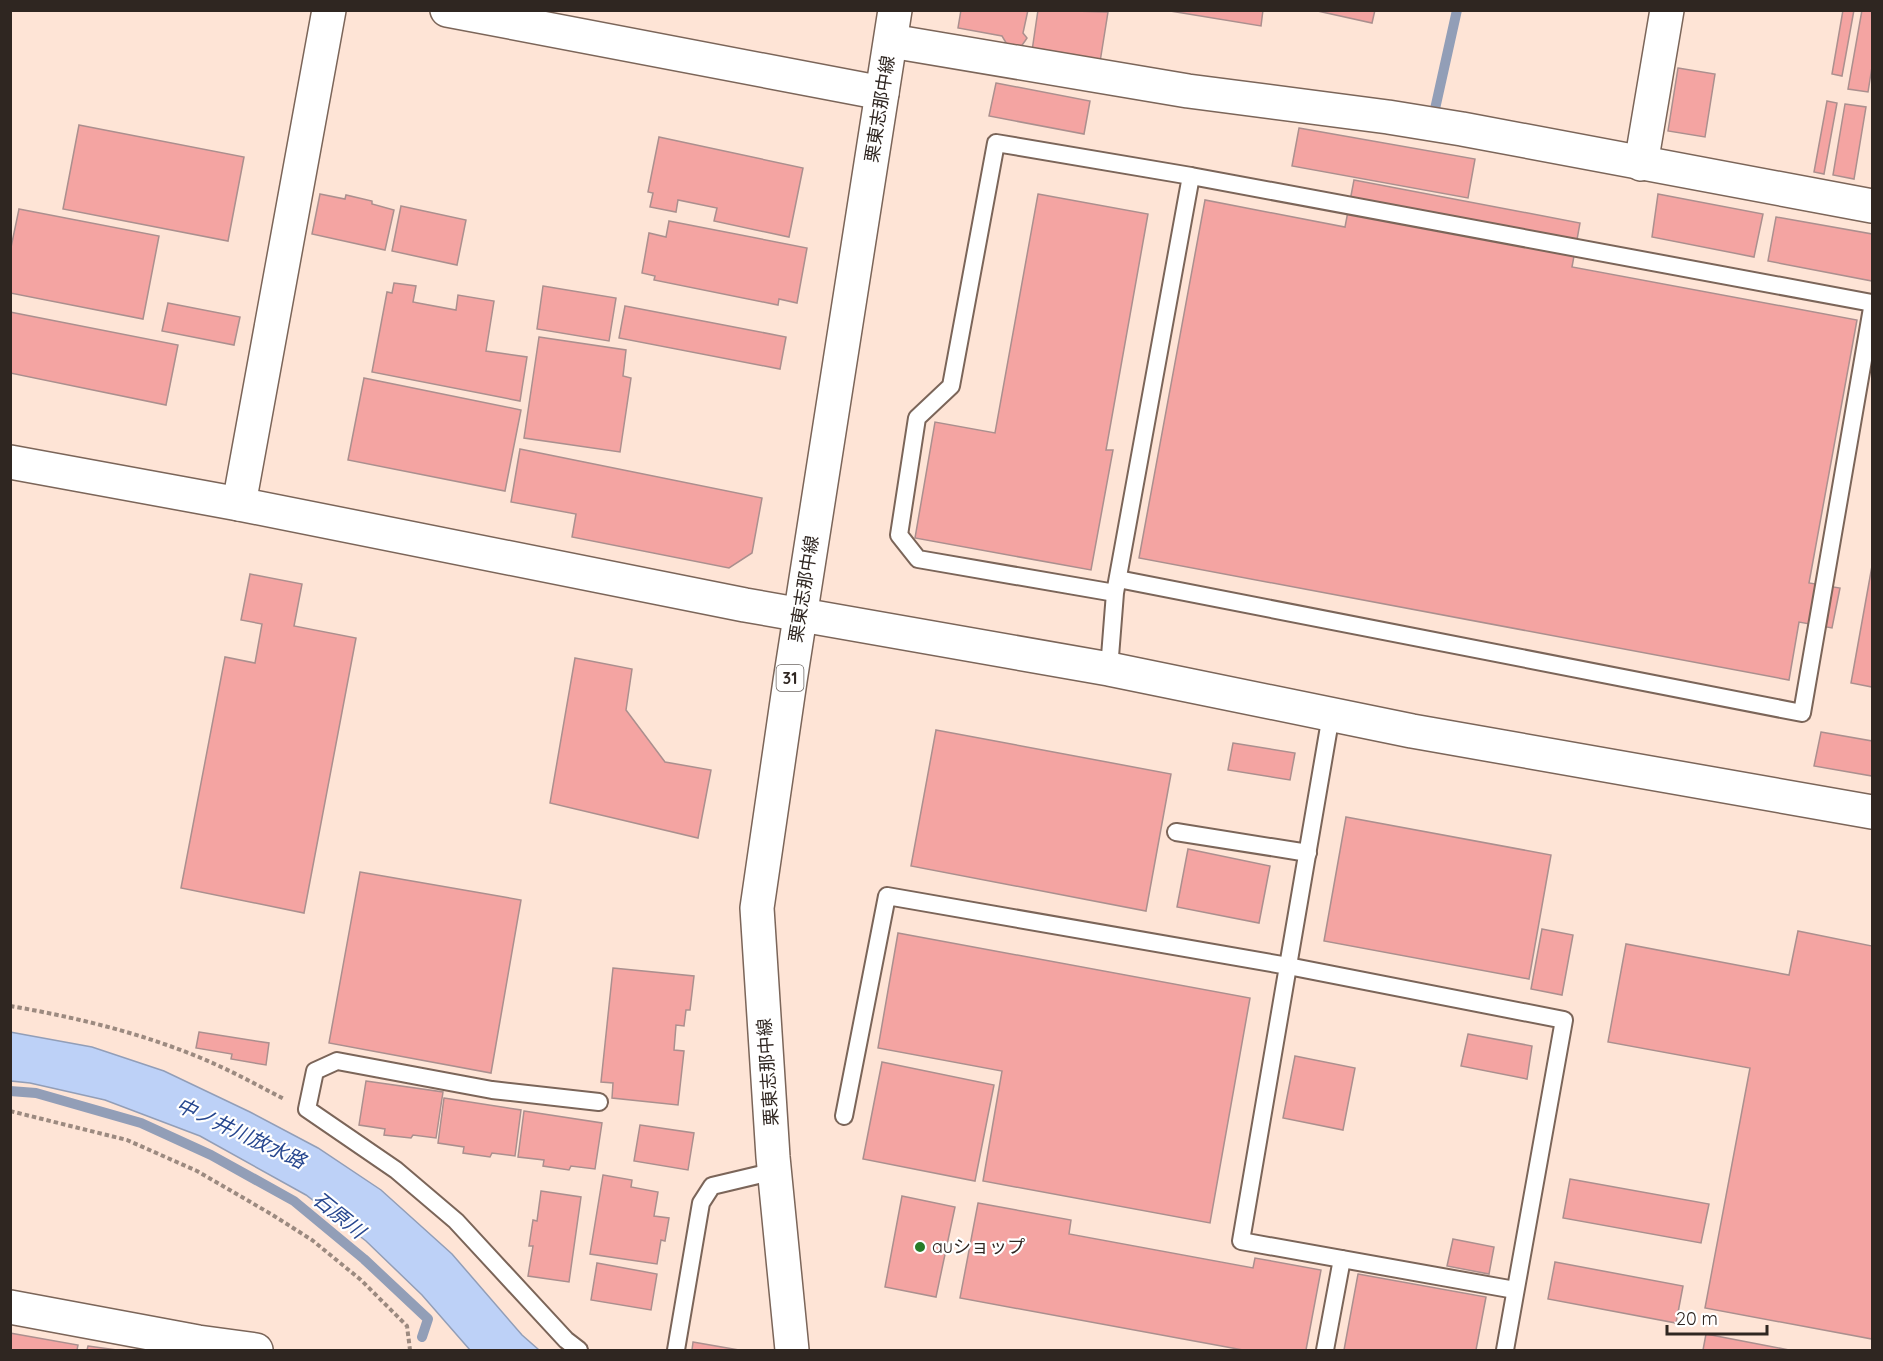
<svg xmlns="http://www.w3.org/2000/svg" width="1883" height="1361" font-family="Quicksand,'Noto Sans JP',sans-serif">
	<style>
		.water { fill: #bdd1f7; stroke: #929eb7; stroke-width: 1.5 }
		.lines { fill: none; stroke-linecap: round; stroke-linejoin: round }
		.stream { stroke: #929eb7; stroke-width: 10 }
		.building { fill: #f4a4a2; stroke: #ab8f8e; stroke-width: 1.5 }
		.service-casing { stroke: #7b6559; stroke-width: 20 }
		.minor-casing { stroke: #7b6559; stroke-width: 36 }
		.tertiary-casing { stroke: #7b6559; stroke-width: 36 }
		.primary-casing { stroke: #7b6559; stroke-width: 36 }
		.path { stroke: #9c8a80; stroke-width: 4; stroke-dasharray: 4.5 3; stroke-linecap: butt }
		.service { stroke: #fff; stroke-width: 16 }
		.minor { stroke: #fff; stroke-width: 33 }
		.tertiary { stroke: #fff; stroke-width: 33 }
		.primary { stroke: #fff; stroke-width: 33 }
		.poi-dot { fill: #287b27; stroke: #fff; stroke-width: 2 }
		.labels { text-anchor: middle; stroke-width: 4.5; stroke-linejoin: round; paint-order: stroke }
		.shield { fill: #fff; stroke: #6d6764; stroke-width: 1.5 }
		.shield-label { font-size: 16px; font-weight: bold; fill: #2f2621 }
		.street-label { font-size: 18px; fill: #2f2621; stroke: #fff }
		.poi-label { font-size: 18px; fill: #2f2621; stroke: #fff; text-anchor: start }
		.water-label { font-size: 20px; font-style: italic; fill: #27478f; stroke: #fff }
	</style>
	<rect width="100%" height="100%" fill="#fee4d6"/>
	<polygon class="water" points="10,1032 92,1047 164,1071 250,1112 318,1148 381,1190 452,1254 522,1335 539,1350 470,1350 422,1295 366,1241 306,1195 200,1136 105,1100 30,1083 11,1081"/>
	<g class="lines">
		<g class="stream">
			<polyline points="1435,109 1457,10"/>
			<polyline points="10,1091 36,1093 141,1123 211,1155 294,1201 364,1259 428,1319 422,1337"/>
		</g>
	</g>
	<g class="building">
		<polygon points="961,10 1028,10 1023,33 1027,38 1025,41 1020,48 1008,46 1002,36 958,28"/>
		<polygon points="1038,10 1108,12 1100,62 1032,51"/>
		<polygon points="1164,10 1263,10 1261,26"/>
		<polygon points="1313,10 1375,10 1372,23"/>
		<polygon points="1843,10 1854,10 1842,76 1832,74"/>
		<polygon points="1862,10 1872,10 1872,67 1868,92 1848,89"/>
		<polygon points="1678,68 1715,74 1705,137 1668,131"/>
		<polygon points="996,83 1090,101 1084,134 989,116"/>
		<polygon points="1827,101 1837,103 1824,174 1814,172"/>
		<polygon points="1845,104 1866,107 1854,179 1833,175"/>
		<polygon points="79,125 244,157 228,241 63,209"/>
		<polygon points="1299,128 1475,159 1468,198 1292,166"/>
		<polygon points="659,137 803,168 789,237 714,221 717,208 678,200 676,212 650,207 653,193 648,192"/>
		<polygon points="1354,180 1580,223 1572,267 1857,320 1809,583 1840,588 1832,628 1799,622 1789,680 1139,558 1205,200 1345,227"/>
		<polygon points="320,194 345,199 346,195 372,201 372,204 394,210 385,250 312,234"/>
		<polygon points="1038,194 1148,214 1106,450 1113,450 1091,570 915,538 935,422 995,433"/>
		<polygon points="1658,194 1763,214 1754,257 1652,237"/>
		<polygon points="401,206 466,220 457,265 392,251"/>
		<polygon points="19,209 159,236 143,319 10,293 10,252"/>
		<polygon points="1776,217 1872,234 1872,281 1768,261"/>
		<polygon points="669,221 807,248 797,303 779,299 778,305 654,280 655,276 642,273 649,233 666,237"/>
		<polygon points="394,283 416,286 413,302 418,303 456,310 458,295 494,301 486,351 527,357 520,401 372,372 387,292 392,293"/>
		<polygon points="543,286 616,298 609,341 537,329"/>
		<polygon points="168,303 240,317 234,345 162,331"/>
		<polygon points="625,306 786,337 780,369 619,338"/>
		<polygon points="10,312 178,345 166,405 10,373"/>
		<polygon points="539,337 626,350 623,376 631,378 620,452 524,438"/>
		<polygon points="364,378 521,410 505,491 348,460"/>
		<polygon points="520,449 762,498 752,553 729,568 572,537 576,514 511,502"/>
		<polygon points="1872,566 1872,687 1851,683"/>
		<polygon points="250,574 302,584 294,626 356,638 304,913 181,888 225,657 255,663 262,624 241,620"/>
		<polygon points="575,658 632,669 626,710 665,762 711,770 698,838 550,803"/>
		<polygon points="936,730 1171,774 1146,911 911,866"/>
		<polygon points="1821,732 1872,741 1872,776 1814,766"/>
		<polygon points="1233,743 1295,753 1290,780 1228,770"/>
		<polygon points="1346,817 1551,855 1529,979 1324,941"/>
		<polygon points="1188,849 1270,866 1259,923 1177,907"/>
		<polygon points="360,872 521,900 491,1073 329,1043"/>
		<polygon points="1542,929 1573,935 1562,995 1531,989"/>
		<polygon points="1798,931 1872,946 1872,1339 1705,1308 1750,1068 1608,1042 1626,944 1789,975"/>
		<polygon points="898,933 1250,998 1210,1223 983,1181 1002,1071 878,1048"/>
		<polygon points="613,968 694,976 690,1010 686,1010 684,1026 676,1025 674,1050 684,1051 678,1105 612,1098 613,1083 601,1082"/>
		<polygon points="199,1032 269,1043 266,1065 231,1059 232,1054 196,1048"/>
		<polygon points="1468,1034 1532,1046 1527,1079 1461,1066"/>
		<polygon points="1295,1056 1355,1068 1343,1130 1283,1118"/>
		<polygon points="882,1062 994,1085 975,1181 863,1159"/>
		<polygon points="366,1081 443,1092 436,1138 413,1135 411,1138 384,1135 385,1129 359,1125"/>
		<polygon points="444,1098 521,1110 515,1156 492,1153 490,1157 463,1153 464,1147 438,1143"/>
		<polygon points="524,1111 602,1123 595,1169 571,1166 569,1170 543,1166 544,1160 518,1157"/>
		<polygon points="640,1125 694,1133 688,1170 634,1161"/>
		<polygon points="603,1175 632,1180 631,1187 658,1192 654,1216 669,1218 665,1241 661,1240 657,1264 590,1254"/>
		<polygon points="1570,1179 1709,1204 1701,1243 1563,1218"/>
		<polygon points="541,1191 581,1197 569,1282 528,1276 533,1246 529,1246 533,1220 537,1221"/>
		<polygon points="902,1196 955,1207 936,1297 885,1287"/>
		<polygon points="978,1203 1071,1220 1069,1234 1253,1268 1255,1258 1321,1270 1306,1350 1243,1350 960,1298"/>
		<polygon points="1453,1239 1494,1247 1489,1274 1447,1266"/>
		<polygon points="1555,1262 1683,1286 1676,1323 1548,1299"/>
		<polygon points="597,1263 657,1274 651,1310 591,1300"/>
		<polygon points="1358,1274 1486,1297 1476,1350 1344,1350"/>
		<polygon points="10,1333 78,1345 77,1350 10,1350"/>
		<polygon points="1706,1334 1789,1350 1703,1350"/>
		<polygon points="693,1342 739,1350 692,1350"/>
		<polygon points="88,1346 117,1350 87,1350"/>
	</g>
	<g class="lines">
		<g class="service-casing">
			<g id="service">
				<polyline points="1191,176 1872,303"/>
				<polyline points="1118,579 1802,713 1872,308"/>
				<polyline points="1109,669 1115,593 1191,176 996,143 951,386 917,418 899,535 918,559 1115,593"/>
				<polyline points="1331,715 1288,966 1564,1020 1505,1350"/>
				<polyline points="1176,832 1308,853"/>
				<polyline points="844,1116 887,896 1288,966 1241,1241 1515,1290"/>
				<polyline points="579,1350 566,1340 456,1221 396,1170 307,1109 315,1071 337,1061 492,1090 599,1102"/>
				<polyline points="676,1350 701,1203 712,1186 775,1171"/>
				<polyline points="1325,1350 1342,1259"/>
			</g>
		</g>
		<g class="minor-casing">
			<g id="minor">
				<polyline points="891,41 1188,91 1388,117 1462,129 1872,206"/>
				<polyline points="1641,164 1667,10"/>
				<polyline points="239,504 329,10"/>
				<polyline points="10,1307 198,1342 256,1350"/>
			</g>
		</g>
		<g class="tertiary-casing">
			<g id="tertiary">
				<polyline points="447,10 882,93"/>
				<polyline points="10,462 239,504 745,605 1109,669 1412,731 1872,812"/>
			</g>
		</g>
		<g class="primary-casing">
			<polyline id="primary" points="792,1350 773,1157 757,908 790,681 895,10"/>
		</g>
		<g class="path">
			<path d="M 10,1006 C 75,1017 141,1033 201,1058 C 230,1070 257,1085 284,1099"/>
			<polyline points="10,1111 127,1140 197,1171 271,1214 312,1240 361,1280 407,1326 410,1350"/>
		</g>
		<use href="#service" class="service"/>
		<use href="#minor" class="minor"/>
		<use href="#tertiary" class="tertiary"/>
		<use href="#primary" class="primary"/>
	</g>
	<circle class="poi-dot" cx="920" cy="1247" r="6"/>
	<g class="labels">
		<rect class="shield" x="776.5" y="665" width="27" height="26" rx="4.5"/>
		<g class="shield-label">
			<text x="790" y="684">31</text>
		</g>
		<g class="street-label">
			<text transform="translate(880 109) rotate(-81)" y="6">栗東志那中線</text>
			<text transform="translate(804 589) rotate(-81)" y="6">栗東志那中線</text>
			<text transform="translate(768 1072) rotate(-94)" y="6">栗東志那中線</text>
		</g>
		<g class="poi-label">
			<text x="932" y="1253">auショップ</text>
		</g>
		<g class="water-label">
			<text transform="translate(241 1133) rotate(25)" y="7">中ノ井川放水路</text>
			<text transform="translate(339 1215) rotate(39)" y="7">石原川</text>
		</g>
	</g>
	<rect width="1883" height="1361" fill="none" stroke="#2f2621" stroke-width="24"/>
	<path d="M1667 1325v9h100v-9" fill="none" stroke="#2f2621" stroke-width="3"/>
	<text x="1676" y="1325" font-size="18" fill="#2f2621" stroke="#ffffff" stroke-width="4.5" paint-order="stroke">20 m</text>
</svg>
